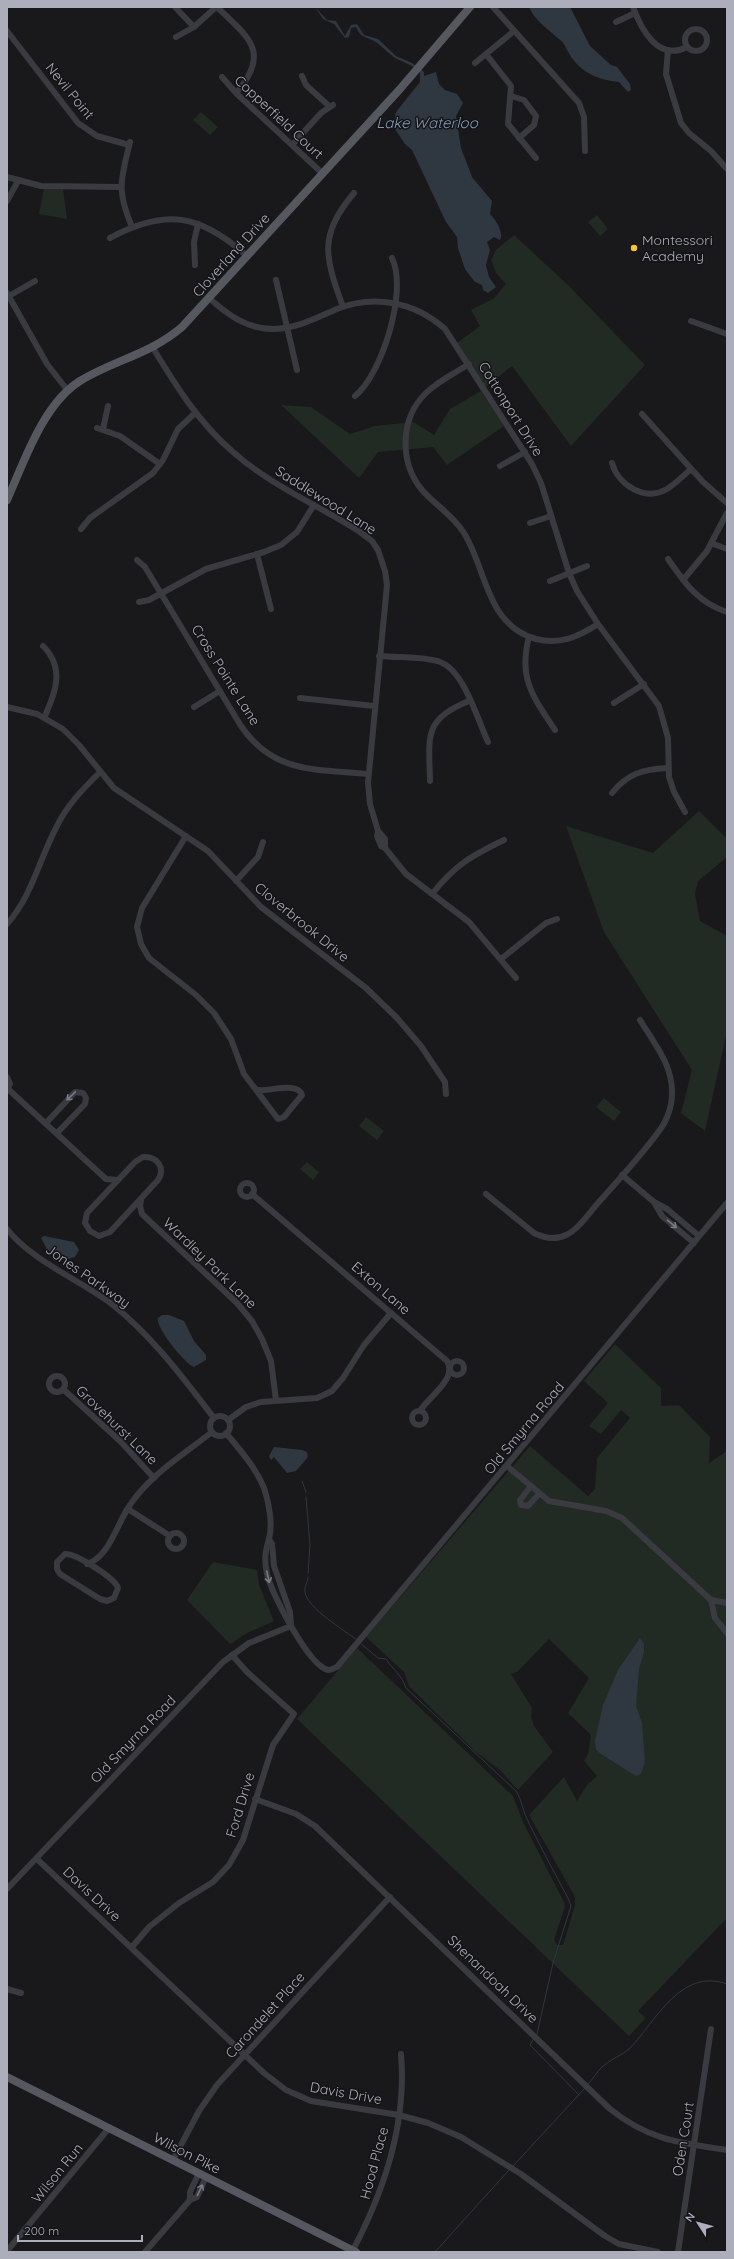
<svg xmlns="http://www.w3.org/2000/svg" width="734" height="2259" font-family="Quicksand,sans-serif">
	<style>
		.green { fill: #212a23 }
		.water { fill: #2f3740 }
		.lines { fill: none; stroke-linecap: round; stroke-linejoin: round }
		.stream { stroke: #2f3740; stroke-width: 1 }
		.minor { stroke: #3a3b41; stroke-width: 6 }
		.major { stroke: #565860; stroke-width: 8 }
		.oneway { stroke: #797b84 }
		.poi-dot { fill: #f5c338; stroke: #141417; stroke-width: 1.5 }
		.labels { text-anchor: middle; stroke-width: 3; stroke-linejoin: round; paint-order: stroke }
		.street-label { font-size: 14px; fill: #acafbb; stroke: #141417 }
		.poi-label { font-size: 14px; fill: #acafbb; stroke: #141417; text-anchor: start }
		.water-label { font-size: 15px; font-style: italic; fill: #839ab6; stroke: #141417 }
	</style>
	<rect width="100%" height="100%" fill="#19191c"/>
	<g class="green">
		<polygon points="201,112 218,127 210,135 193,120"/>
		<polygon points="44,189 63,189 67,219 39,214"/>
		<polygon points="597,215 608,229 600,236 588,222"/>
		<polygon points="514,235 568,285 645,365 571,446 512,366 481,391 504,426 447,465 433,447 378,452 359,478 281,405 311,407 350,434 375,426 413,422 434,435 450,409 481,391 453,346 480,326 471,310 493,299 506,284 496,273 491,260 496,250"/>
		<polygon points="699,811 727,839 727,857 698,881 695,894 700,921 727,936 727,1031 705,1131 681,1113 692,1070 604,932 566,826 653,853"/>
		<polygon points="604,1098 621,1112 614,1121 596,1107"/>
		<polygon points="366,1117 384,1131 377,1140 359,1126"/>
		<polygon points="307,1162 319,1172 313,1180 300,1169"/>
		<polygon points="615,1344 661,1388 661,1406 679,1405 710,1437 709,1463 727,1451 727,1918 638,2011 646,2018 629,2036 297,1719 357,1648 513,1796 523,1822 564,1902 565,1906 554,1940 557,1945 563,1945 575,1905 575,1897 529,1815 564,1777 577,1801 587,1785 597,1776 584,1761 588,1754 591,1735 568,1713 589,1678 549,1639 517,1672 511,1674 532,1708 531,1717 534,1726 553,1752 518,1790 500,1770 477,1753 409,1686 404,1672 366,1637 530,1446 588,1496 595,1489 597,1458 630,1418 621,1410 601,1434 589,1426 608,1403 584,1381"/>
		<polygon points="213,1562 257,1570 259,1585 274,1621 247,1633 230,1644 187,1600"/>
	</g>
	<g class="water">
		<path d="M 315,7 L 327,20 L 336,21 L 345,36 L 351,25 L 357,24 L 364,35 L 378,39 L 396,56 L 412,63 L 424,72 L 424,76 L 436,72 L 439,84 L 445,90 L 457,94 L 463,103 L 456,116 L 461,148 L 472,177 L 492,201 L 490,214 C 496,220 504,233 500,240 L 494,237 L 487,242 L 490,250 L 486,265 L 489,277 L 496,287 L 488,293 L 483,290 L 482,285 L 475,282 L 465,269 L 458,248 L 457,237 L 446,222 L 412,150 L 405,144 L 393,126 L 396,112 L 420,82 L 420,73 C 412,63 401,63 391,55 C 386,51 380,44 374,41 C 363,35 362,39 356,27 L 351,28 L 349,37 L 345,38 L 334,24 L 323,19 Z"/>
		<path d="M 529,7 L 570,7 L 590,46 L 611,65 L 617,67 L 630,84 L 631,90 L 628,92 L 619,82 C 599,80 581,73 570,55 C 567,51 565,43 560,40 C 549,30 535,21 529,7 Z"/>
		<polygon points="44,1236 74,1242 79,1250 75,1257 64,1260 55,1253 46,1250 46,1247 41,1238"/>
		<path d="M 169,1315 L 184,1321 L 194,1341 L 206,1355 L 206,1360 L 194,1367 C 185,1364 155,1327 158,1318 L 162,1315 Z"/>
		<polygon points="274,1447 302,1450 307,1452 308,1457 296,1471 287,1473 274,1457 271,1460 269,1456"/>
		<polygon points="640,1638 644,1644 644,1652 639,1669 636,1706 642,1723 645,1762 641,1774 636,1776 601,1754 596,1750 595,1741 603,1705 618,1670"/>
	</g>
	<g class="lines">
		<g class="stream">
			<polyline points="302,1481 306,1492"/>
			<polyline points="306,1497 310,1545 308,1573"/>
			<path d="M 308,1577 C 308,1582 304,1587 305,1592 C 307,1608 344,1630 357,1640"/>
			<path d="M 360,1643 L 378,1658 L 386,1659 C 393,1670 402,1675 406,1688 L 516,1791 C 522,1800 522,1809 527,1819 C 540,1846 554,1872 568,1898 L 571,1906 L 553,1963 L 537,2034"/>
			<polyline points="534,2038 530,2045 579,2095"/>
			<path d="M 588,2084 C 593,2079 597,2072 602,2067 C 610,2059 622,2056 630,2048 C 656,2021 681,1967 727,1984"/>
			<polyline points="513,2166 585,2088"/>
			<polyline points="435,2252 509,2170"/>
		</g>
		<g class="minor">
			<polyline points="175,7 194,27"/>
			<path d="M 217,7 C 248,37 272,52 236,93"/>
			<polyline points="493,7 579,103 584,117 585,151"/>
			<path d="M 633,7 C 641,29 658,62 687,47"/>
			<polyline points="616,22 635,13"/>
			<circle cx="696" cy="40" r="11"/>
			<polyline points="7,31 78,123 97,136 129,145"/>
			<polyline points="176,37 194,27 216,7"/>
			<polyline points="668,50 666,74 681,123 689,133 711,151 727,169"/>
			<polyline points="486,54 511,86 508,124 536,158"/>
			<polyline points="475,63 514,31"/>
			<polyline points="302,76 306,85 329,106"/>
			<polyline points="222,77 236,93 322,173"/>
			<polyline points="511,96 524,100 536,116 534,125 519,138"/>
			<path d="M 130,142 C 121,180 116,189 132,227"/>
			<polyline points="292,145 321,113 333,105"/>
			<polyline points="7,177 41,186 120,187"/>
			<polyline points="7,201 18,181"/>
			<path d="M 110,238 C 166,208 200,214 247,256"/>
			<polyline points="195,265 194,242 198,224"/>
			<polyline points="276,280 297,370"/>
			<polyline points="7,293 47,364 68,391"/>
			<polyline points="9,296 35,281"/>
			<path d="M 209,298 C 228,315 247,329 273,329 C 296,329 316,318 337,309 C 374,294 415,302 445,329 L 532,464 L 541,483 L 569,573 L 577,591 L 598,624 L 659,706 L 668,738 L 669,777 L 674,792 L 685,812"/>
			<path d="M 343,307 C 325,257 318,236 354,193"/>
			<polyline points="691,321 727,334"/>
			<path d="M 153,348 C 176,386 199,423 233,452 C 270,485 318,505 360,532 L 372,541 L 378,550 L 385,571 L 387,585 L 368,783 L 370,804 L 378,831 L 377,836 L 381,846 L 385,848 L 385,839 L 378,831"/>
			<path d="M 469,364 C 455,373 438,381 426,393 C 400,418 399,462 422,490 C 435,505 453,515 464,533 C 487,570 486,625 536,639 C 560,645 578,637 598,624"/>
			<path d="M 355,396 C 382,374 408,291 392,258"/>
			<polyline points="642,414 703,482 727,503"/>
			<polyline points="97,428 120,436 160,464"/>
			<polyline points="103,429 108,406"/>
			<path d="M 612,463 C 618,485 645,502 667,489 C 675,484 683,476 691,469"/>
			<polyline points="500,466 525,452"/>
			<polyline points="530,523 551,516"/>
			<polyline points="81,529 90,518 153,473 163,460 178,429 195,413"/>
			<polyline points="711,543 727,549"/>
			<polyline points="257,554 271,609"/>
			<path d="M 668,559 C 684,582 698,603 727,612"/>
			<path d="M 137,560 L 145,567 L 241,726 C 274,774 316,769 368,774"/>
			<polyline points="683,580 707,551 727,513"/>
			<polyline points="550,581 587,566"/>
			<polyline points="139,602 149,600 206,569 264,552 281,545 297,532 314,505"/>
			<path d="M 529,637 C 518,678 533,697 555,730"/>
			<path d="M 43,646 C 65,668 56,692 44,718"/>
			<path d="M 379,656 C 399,658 422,656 440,662 C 464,670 478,721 488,742"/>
			<polyline points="300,698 374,706"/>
			<polyline points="614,703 644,684"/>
			<polyline points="7,707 37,714 63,729 79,745 114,788 208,851 261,907 366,988 397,1018 421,1046 445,1082 446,1094"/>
			<polyline points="194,707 220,691"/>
			<path d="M 430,781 C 429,737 423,719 469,701"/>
			<path d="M 612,793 C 627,774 643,769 667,768"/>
			<path d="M 186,836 L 142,908 L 137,927 L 141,944 L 149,958 L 196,995 L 214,1013 L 231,1039 L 244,1074 L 278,1119 L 284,1117 L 302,1095 C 298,1081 268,1092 258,1090"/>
			<polyline points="385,848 406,874 469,922 516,978"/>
			<polyline points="236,881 258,857 263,842"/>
			<path d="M 432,894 C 455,865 471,856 504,840"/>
			<path d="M 7,924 C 32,896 39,860 56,828 C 66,806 83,789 100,772"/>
			<polyline points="501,959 546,923 557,919"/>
			<polyline points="7,1077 10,1084 7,1089"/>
			<polyline points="8,1089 106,1179 118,1180"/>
			<polyline points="46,1123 75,1092 83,1093 86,1098 85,1104 57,1133"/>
			<path d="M 143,1157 C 157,1156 166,1168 158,1180 L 110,1232 L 99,1236 L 90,1231 L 85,1223 L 87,1213 L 135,1162 Z"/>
			<polyline points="622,1175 654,1202 667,1209 699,1236"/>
			<circle cx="247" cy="1190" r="7"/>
			<path d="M 252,1194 L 447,1361 C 458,1379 428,1397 420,1411"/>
			<path d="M 486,1194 L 534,1233 C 544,1238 556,1240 566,1235 C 579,1229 589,1213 598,1203 C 619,1179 641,1156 659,1131 C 667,1121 672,1106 672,1094 C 673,1065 654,1043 640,1020"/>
			<polyline points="141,1200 140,1206 142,1214 237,1303 252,1321 262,1339 271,1361 276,1400"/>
			<polyline points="654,1202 662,1216 694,1243"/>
			<path d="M 7,1229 C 32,1261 80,1280 113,1305 C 153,1337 183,1378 214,1418"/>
			<circle cx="457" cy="1368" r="7"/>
			<circle cx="57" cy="1384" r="8"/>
			<polyline points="63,1389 120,1441 154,1478"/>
			<circle cx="419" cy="1418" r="7"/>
			<circle cx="220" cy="1426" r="10"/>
			<polyline points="228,1420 246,1407 261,1402 317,1398 332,1391 343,1378 364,1345 391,1313"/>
			<path d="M 226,1433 C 240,1450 256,1468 264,1488 C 269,1502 273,1525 269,1539 C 265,1552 264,1560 267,1574 C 271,1593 309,1666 328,1670 C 331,1670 334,1668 337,1667 L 727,1203"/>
			<polyline points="507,1466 549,1501 606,1511 622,1518 711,1600 727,1603"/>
			<polyline points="531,1486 520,1500 521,1505 528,1506 539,1494"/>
			<polyline points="128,1509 170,1536"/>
			<circle cx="176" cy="1541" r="8"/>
			<polyline points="269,1539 272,1544 274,1566 290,1612 291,1626"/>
			<path d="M 65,1554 C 75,1553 115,1578 118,1588 L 114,1598 L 107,1601 L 100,1599 L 60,1574 L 57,1569 L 57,1562 Z"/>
			<path d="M 87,1564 C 108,1558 117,1525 128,1508 C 148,1476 183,1455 212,1432"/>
			<polyline points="711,1600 715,1618 727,1633"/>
			<path d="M 255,1799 L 296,1814 L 315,1826 L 610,2109 C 649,2140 679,2143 727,2150"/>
			<polyline points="37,1859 264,2073 286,2090 311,2101 399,2115 428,2123 461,2137 521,2174 605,2236 619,2244 658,2252"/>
			<polyline points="7,1889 223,1662 249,1643 291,1626"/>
			<polyline points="132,1947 149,1927 179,1903 213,1882 229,1865 243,1840 273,1745 294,1714 247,1672 232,1655"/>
			<polyline points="7,1989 21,1993"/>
			<polyline points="173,2160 199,2111 217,2085 390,1897"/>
			<polyline points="199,2173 190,2192 190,2200 197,2197 206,2177"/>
			<path d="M 353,2250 C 384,2191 407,2122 401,2054"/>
			<polyline points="7,2251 109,2128"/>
			<polyline points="145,2252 190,2200"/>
			<polyline points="678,2252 711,2029"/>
		</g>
		<g class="major">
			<path d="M 7,500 C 24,462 43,404 80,381 C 114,360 149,355 182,327 L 400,89 L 470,7"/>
			<polyline points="7,2077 356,2252"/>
		</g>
	</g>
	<defs><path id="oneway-shaft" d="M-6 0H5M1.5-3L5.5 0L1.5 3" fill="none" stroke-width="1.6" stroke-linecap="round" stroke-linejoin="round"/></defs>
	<g class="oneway">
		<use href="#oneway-shaft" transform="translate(71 1096) rotate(136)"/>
		<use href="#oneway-shaft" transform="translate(672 1224) rotate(40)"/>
		<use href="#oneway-shaft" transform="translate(268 1577) rotate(78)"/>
		<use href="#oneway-shaft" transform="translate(200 2190) rotate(-65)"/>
	</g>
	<circle class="poi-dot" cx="634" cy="248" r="4"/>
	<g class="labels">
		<g class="street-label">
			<text transform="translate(70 91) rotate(51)" y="5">Nevil Point</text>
			<text transform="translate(279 117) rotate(43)" y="5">Copperfield Court</text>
			<text transform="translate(231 255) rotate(-48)" y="5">Cloverland Drive</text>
			<text transform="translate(511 409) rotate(58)" y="5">Cottonport Drive</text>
			<text transform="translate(326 500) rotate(32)" y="5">Saddlewood Lane</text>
			<text transform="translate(226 675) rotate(58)" y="5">Cross Pointe Lane</text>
			<text transform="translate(302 922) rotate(39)" y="5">Cloverbrook Drive</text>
			<text transform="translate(210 1263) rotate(44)" y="5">Wardley Park Lane</text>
			<text transform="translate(88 1276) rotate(35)" y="5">Jones Parkway</text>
			<text transform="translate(381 1288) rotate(41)" y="5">Exton Lane</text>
			<text transform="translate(117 1425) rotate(44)" y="5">Grovehurst Lane</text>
			<text transform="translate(524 1428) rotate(-50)" y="5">Old Smyrna Road</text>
			<text transform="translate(133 1739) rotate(-46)" y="5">Old Smyrna Road</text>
			<text transform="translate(240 1805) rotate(-73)" y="5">Ford Drive</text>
			<text transform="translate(92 1894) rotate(43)" y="5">Davis Drive</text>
			<text transform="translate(493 1979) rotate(44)" y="5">Shenandoah Drive</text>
			<text transform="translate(265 2015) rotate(-48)" y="5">Carondelet Place</text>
			<text transform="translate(346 2093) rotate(10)" y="5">Davis Drive</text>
			<text transform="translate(683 2139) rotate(-81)" y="5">Oden Court</text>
			<text transform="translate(187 2153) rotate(27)" y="5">Wilson Pike</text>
			<text transform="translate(374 2163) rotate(-75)" y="5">Hood Place</text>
			<text transform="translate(57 2173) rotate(-51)" y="5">Wilson Run</text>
		</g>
		<g class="poi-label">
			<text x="642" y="245">Montessori<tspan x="642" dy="16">Academy</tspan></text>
		</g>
		<g class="water-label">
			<text x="427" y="128">Lake Waterloo</text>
		</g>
	</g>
	<rect width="734" height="2259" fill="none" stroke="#acafbb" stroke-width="16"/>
	<g transform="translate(698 2223) rotate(306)" stroke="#141417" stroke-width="3" paint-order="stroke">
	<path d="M0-3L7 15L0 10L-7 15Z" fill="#acafbb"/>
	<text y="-6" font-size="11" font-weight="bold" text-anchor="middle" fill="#acafbb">N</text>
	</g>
	<path d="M18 2235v6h124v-6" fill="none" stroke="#acafbb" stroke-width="2"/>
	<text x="24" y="2235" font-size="12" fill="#acafbb" stroke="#141417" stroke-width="3" paint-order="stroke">200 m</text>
</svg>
